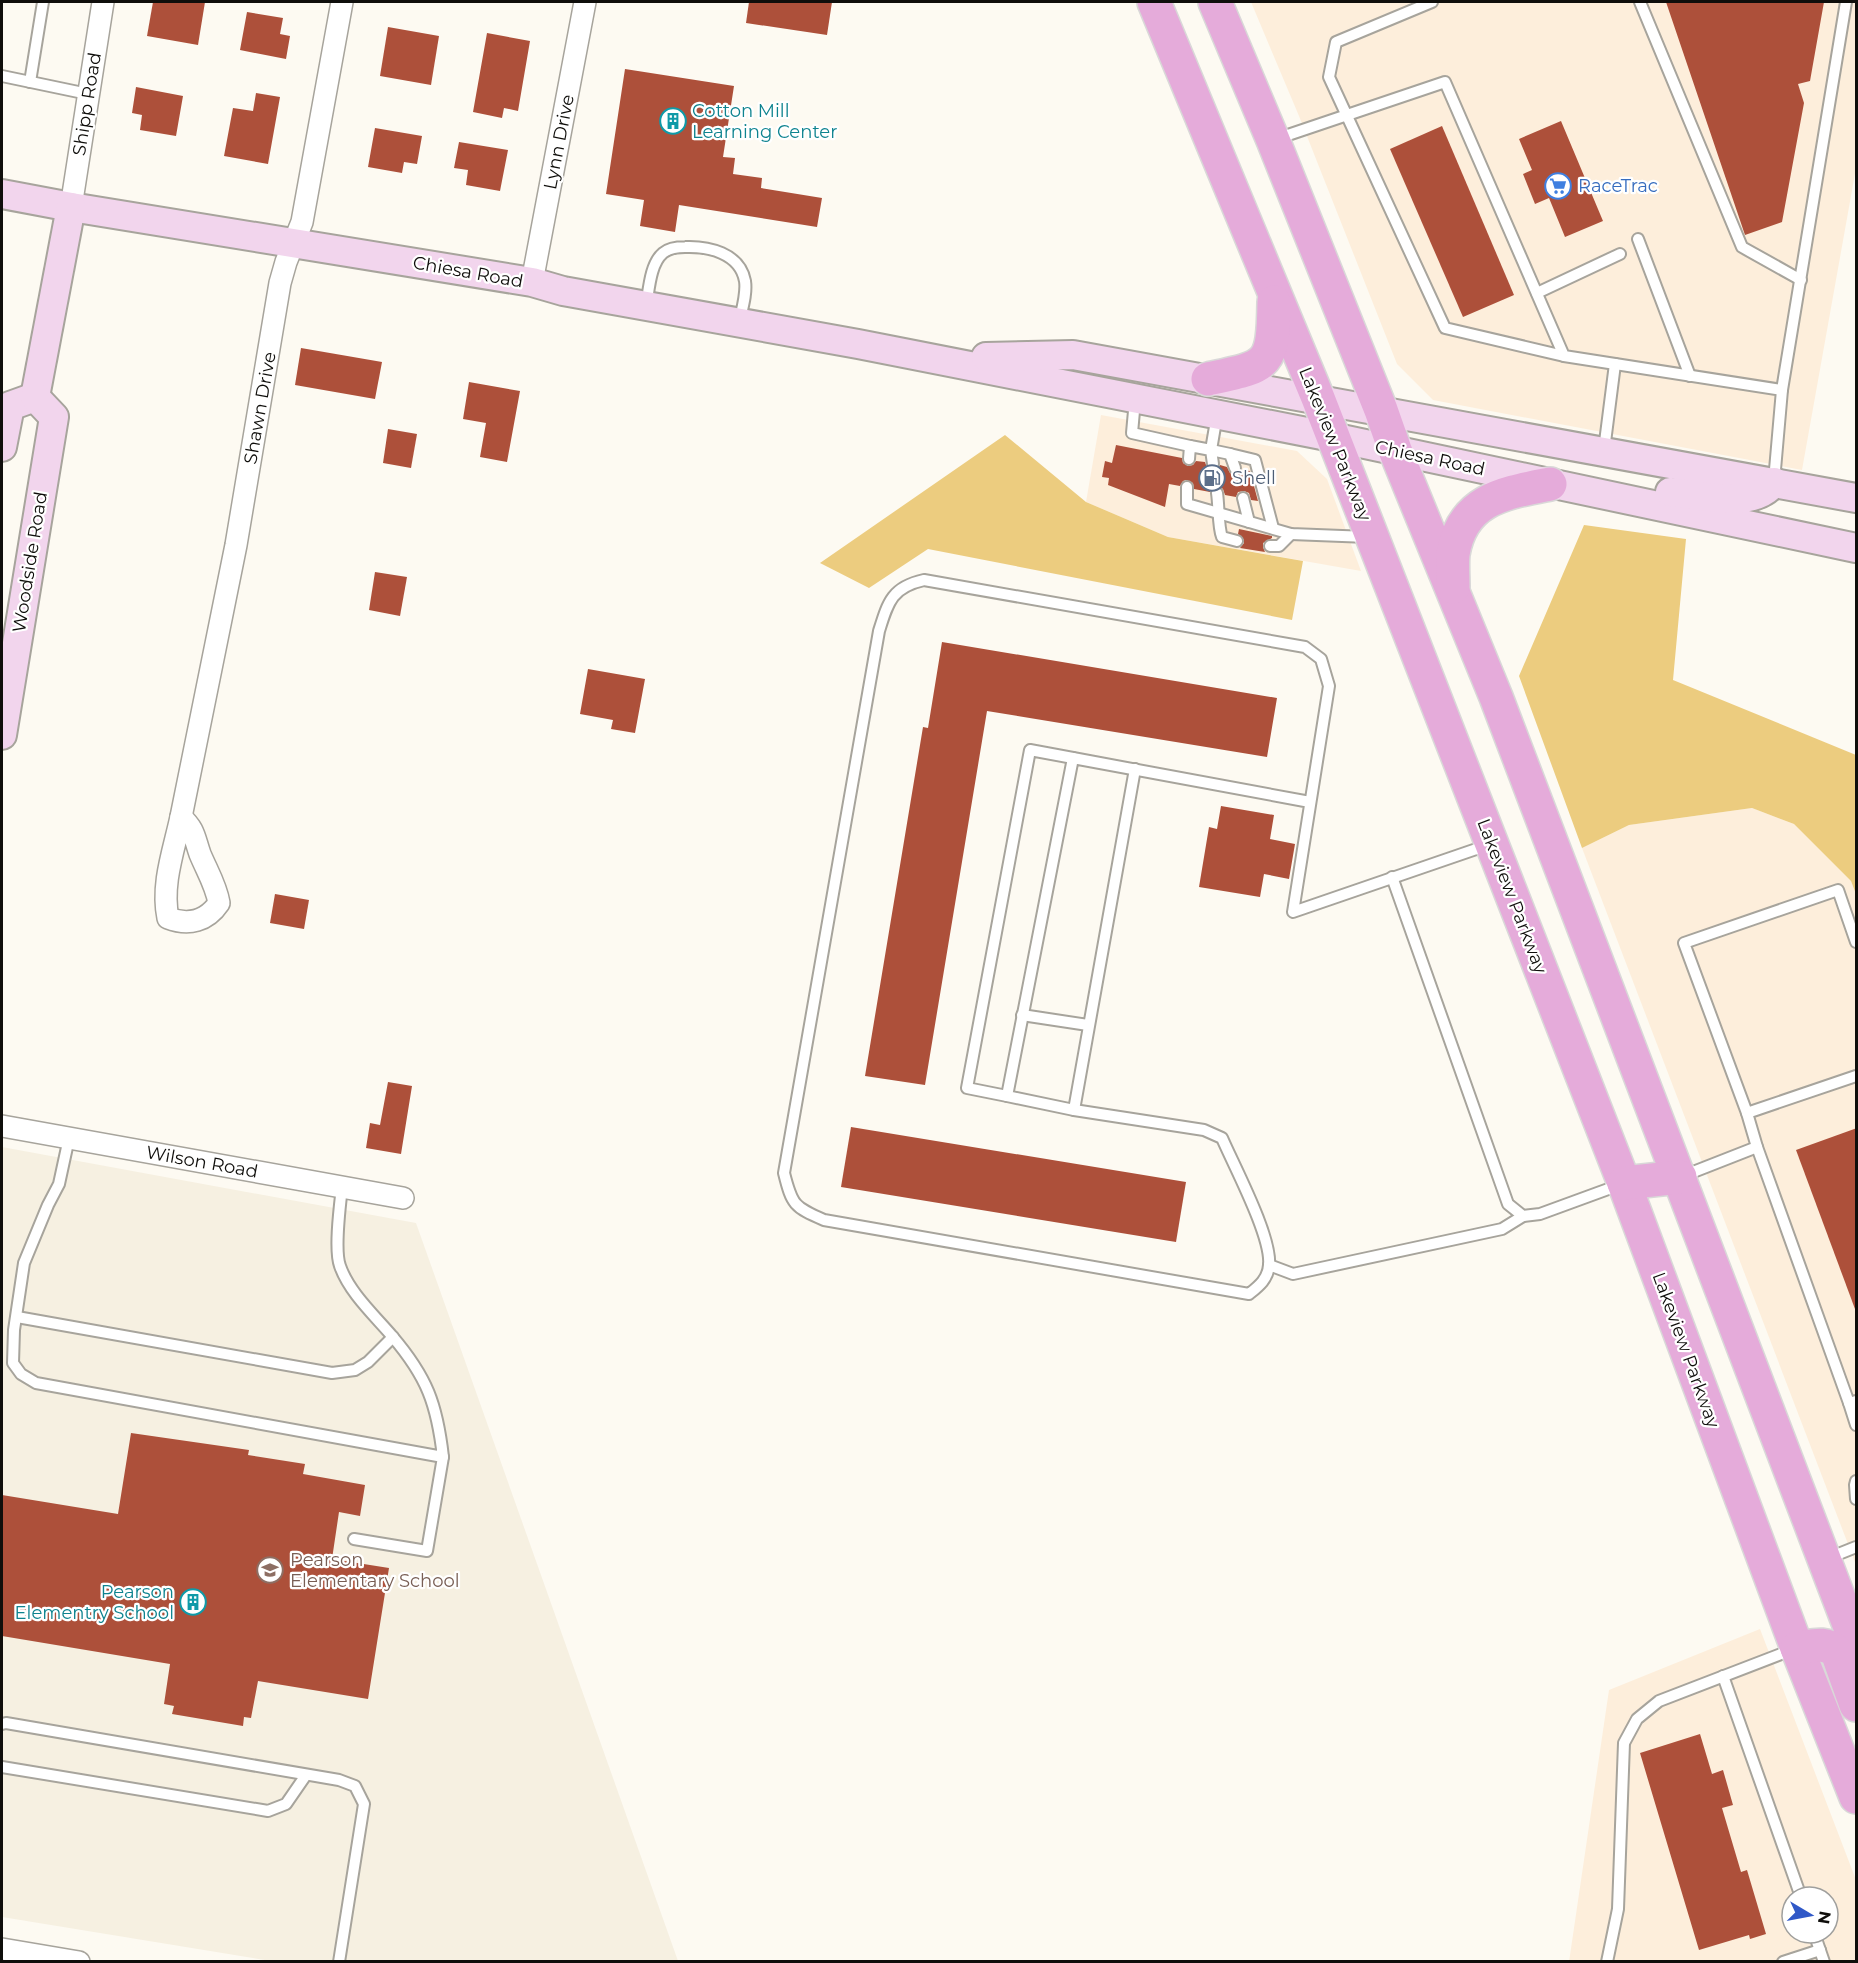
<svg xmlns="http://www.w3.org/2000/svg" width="1858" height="1963" font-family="Montserrat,sans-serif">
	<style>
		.commercial { fill: #fdeedb; fill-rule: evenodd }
		.built { fill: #f6f0e1 }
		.green { fill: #eccc7f }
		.building { fill: #ad503a }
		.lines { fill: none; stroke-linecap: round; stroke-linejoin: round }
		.lane-casing { stroke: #a7a49c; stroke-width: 14 }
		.street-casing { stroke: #a7a49c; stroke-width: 24 }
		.secondary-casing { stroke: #a7a49c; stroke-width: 32 }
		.primary-casing { stroke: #d9d8d8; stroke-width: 36 }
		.lane { stroke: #fff; stroke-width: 10 }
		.street { stroke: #fff; stroke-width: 21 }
		.secondary { stroke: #f2d5ed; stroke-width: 28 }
		.primary { stroke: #e5abda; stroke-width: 33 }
		.labels { text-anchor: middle; stroke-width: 4.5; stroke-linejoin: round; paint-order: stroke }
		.street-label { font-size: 18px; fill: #0f0e0b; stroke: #fff }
		.culture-label { font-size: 18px; fill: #0d838f; stroke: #fff; text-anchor: start }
		.shop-label { font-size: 18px; fill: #366cbe; stroke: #fff; text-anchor: start }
		.service-label { font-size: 18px; fill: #4e5e75; stroke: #fff; text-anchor: start }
		.education-label { font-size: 18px; fill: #785e54; stroke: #fff; text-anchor: start }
	</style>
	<rect width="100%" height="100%" fill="#fdfaf2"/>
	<g class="commercial">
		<polygon points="1251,2 1856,2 1856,168 1802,470 1433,400 1397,364 1299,116"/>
		<polygon points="1101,415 1297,451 1327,479 1361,571 1168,537 1086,502"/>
		<polygon points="1752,808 1794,824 1851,881 1856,894 1856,1565 1582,848 1629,825"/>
		<path d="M 1760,1629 L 1856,1880 L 1856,1961 L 1569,1962 L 1609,1690 ZM 1792,1897 L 1828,1897 L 1828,1933 L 1792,1933 Z"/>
	</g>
	<polygon class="built" points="2,1147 416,1223 678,1961 271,1961 2,1917"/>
	<g class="green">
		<polygon points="1005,435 1086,502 1168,537 1303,561 1292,620 928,549 869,588 820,563"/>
		<polygon points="1584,525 1686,539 1673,680 1856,755 1856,894 1851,881 1794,824 1752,808 1629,825 1582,848 1519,676"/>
	</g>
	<g class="building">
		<polygon points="153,2 205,2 198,45 147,36"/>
		<polygon points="749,2 832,2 827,35 746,23"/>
		<polygon points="1666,2 1824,2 1810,81 1798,84 1804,103 1782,222 1745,235"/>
		<polygon points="247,12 283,18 280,34 290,36 286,59 240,50"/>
		<polygon points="388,27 439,36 431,85 380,76"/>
		<polygon points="487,33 530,41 518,111 504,108 502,118 473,112"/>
		<polygon points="625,69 734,86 723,157 735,158 733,174 762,178 761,188 822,198 817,227 679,205 675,232 640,226 644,200 606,194"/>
		<polygon points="136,87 183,96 176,136 140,130 142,115 132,113"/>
		<polygon points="256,93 280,97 268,164 224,156 233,108 253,111"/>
		<polygon points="1561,121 1603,221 1565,237 1549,198 1535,204 1523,174 1532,170 1519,139"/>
		<polygon points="1442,126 1514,295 1463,317 1390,149"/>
		<polygon points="375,128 422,136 417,164 404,162 402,173 368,167"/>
		<polygon points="459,142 508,150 500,191 466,185 468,170 454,168"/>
		<polygon points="301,348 382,362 375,399 295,385"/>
		<polygon points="469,382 520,391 507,462 480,457 486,423 463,419"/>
		<polygon points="388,429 417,434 411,468 383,463"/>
		<polygon points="1116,445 1182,458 1183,463 1188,466 1193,465 1196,461 1205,462 1207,468 1211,471 1217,470 1220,465 1227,467 1230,473 1233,475 1238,475 1242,470 1250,471 1258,501 1251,500 1249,493 1244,491 1238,492 1236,497 1225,495 1223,489 1219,486 1213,487 1210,492 1194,489 1193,483 1186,480 1183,481 1180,486 1169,484 1165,507 1108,485 1109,478 1102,477 1105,461 1112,463"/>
		<polygon points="1239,529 1272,536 1272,538 1263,543 1263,547 1265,552 1240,548 1244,543 1244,540 1238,534"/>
		<polygon points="375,572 407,577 400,616 369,610"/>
		<polygon points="942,642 1277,698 1267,757 987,711 925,1085 865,1076 923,727 928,728"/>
		<polygon points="588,669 645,679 635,733 611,729 613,720 580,714"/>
		<polygon points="1221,806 1274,815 1270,839 1295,844 1289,879 1264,874 1260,897 1199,887 1209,827 1217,829"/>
		<polygon points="275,894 309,900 304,929 270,923"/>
		<polygon points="388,1082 412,1086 401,1154 366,1148 370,1123 380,1125"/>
		<polygon points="851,1127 1186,1182 1176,1242 841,1187"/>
		<polygon points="1857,1128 1857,1309 1855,1309 1796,1150"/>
		<polygon points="131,1433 249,1450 248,1455 305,1464 303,1474 365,1485 360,1516 339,1512 332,1559 389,1568 368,1699 258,1681 251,1718 244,1717 243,1726 172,1714 174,1706 164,1704 170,1664 2,1636 2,1495 118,1514"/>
		<polygon points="1700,1734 1712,1774 1723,1770 1733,1805 1722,1808 1741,1872 1747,1870 1766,1934 1750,1939 1749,1935 1699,1950 1640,1753"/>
	</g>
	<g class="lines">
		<g class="lane-casing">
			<g id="lane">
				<polyline points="1432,2 1336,42 1329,77 1445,328 1564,356"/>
				<polyline points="1640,2 1742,247 1801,280"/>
				<polyline points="2,76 88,94"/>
				<polyline points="30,82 43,2"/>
				<polyline points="1276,139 1445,82 1564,356 1782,390 1774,481"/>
				<polyline points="1638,239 1690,376"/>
				<polyline points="1537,293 1620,254"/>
				<path d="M 646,306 C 649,290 650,264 663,253 C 669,248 678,247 685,247 C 708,246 740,253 745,281 C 747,294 742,309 739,323"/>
				<polyline points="1782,390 1846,2"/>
				<polyline points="1135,400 1132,433 1190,446"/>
				<polyline points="1217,415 1211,450 1230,454 1235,468"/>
				<polyline points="1604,450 1615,364"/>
				<polyline points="1230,454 1255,460 1273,528"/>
				<polyline points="1189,459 1190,446 1211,450 1213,464"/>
				<polyline points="1187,487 1187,504 1291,534 1368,537"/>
				<path d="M 1217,493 C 1219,506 1218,527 1222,537 L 1237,541"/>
				<polyline points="1243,498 1249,522"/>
				<polyline points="1270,546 1279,546 1291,534"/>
				<path d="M 1310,802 L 1073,758 L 1007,1096 L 1074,1110 L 1204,1130 L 1222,1138 C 1234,1166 1272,1237 1269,1265 C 1268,1279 1259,1286 1249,1294 L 824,1220 C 794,1207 792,1205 784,1173 L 879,631 C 888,602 892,587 924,580 L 1305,647 L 1321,659 L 1329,686 L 1293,912 L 1488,845"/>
				<polyline points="1392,877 1508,1204 1523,1216 1540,1214 1622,1184"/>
				<polyline points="1022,1015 1088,1025"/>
				<polyline points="1007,1096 967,1088 1030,750 1073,758"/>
				<polyline points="1074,1110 1135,769"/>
				<polyline points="1747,1113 1684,943 1838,890 1856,942"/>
				<path d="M 69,1138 L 59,1184 L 48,1205 L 24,1263 L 14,1330 L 13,1363 L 21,1374 L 36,1383 L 443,1457 C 437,1404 427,1377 392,1336 C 374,1315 349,1292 340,1266 C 334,1250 340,1205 342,1187"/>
				<polyline points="1757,1147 1849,1403"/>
				<polyline points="1683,1176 1757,1147 1747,1113 1856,1076"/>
				<polyline points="1269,1265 1293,1274 1502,1229 1523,1216"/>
				<polyline points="17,1317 332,1373 355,1370 368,1362 393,1337"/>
				<polyline points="1856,1401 1849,1403 1856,1425"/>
				<polyline points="1856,1481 1855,1485 1856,1499"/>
				<polyline points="354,1539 427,1551 443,1457"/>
				<polyline points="1826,1559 1856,1547"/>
				<polyline points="1723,1676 1801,1897"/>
				<polyline points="2,1724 6,1723 339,1780 355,1786 364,1804 339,1962"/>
				<polyline points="2,1767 268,1811 286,1804 306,1775"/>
				<polyline points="1814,1933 1824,1962"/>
				<polyline points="1607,1962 1618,1909 1624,1743 1637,1719 1659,1701 1794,1649"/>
				<polyline points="1783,1962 1820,1950"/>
			</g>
		</g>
		<g class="street-casing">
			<g id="street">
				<polyline points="71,207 103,2"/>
				<polyline points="532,282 585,2"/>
				<polyline points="181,817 236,545 280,283 286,262 302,222 342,2"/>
				<path d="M 181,817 C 195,830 194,837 200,854 C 207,871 216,885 219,903 C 207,921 189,926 168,918 C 161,884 174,850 181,817 Z"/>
				<polyline points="2,1126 403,1198"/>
				<polyline points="2,1949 79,1962"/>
			</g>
		</g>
		<g class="secondary-casing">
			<g id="secondary">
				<polyline points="2,194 71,207 532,282 563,291 858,344 1332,437 1856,548"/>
				<polyline points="986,357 1073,355 1856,498"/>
				<polyline points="35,397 71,207"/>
				<polyline points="2,447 10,406 35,397"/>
				<path d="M 1670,492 C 1700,495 1754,510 1774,482"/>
				<polyline points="2,735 54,417 35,397"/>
			</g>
		</g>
		<g class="primary-casing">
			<g id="primary">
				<polyline points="1154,2 1318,398 1624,1183 1797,1648 1856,1797"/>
				<polyline points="1215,2 1273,140 1381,410 1395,450 1496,697 1856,1643"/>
				<path d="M 1208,379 C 1269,366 1273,367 1274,302"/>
				<path d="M 1453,587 C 1453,576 1452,564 1453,554 C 1462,499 1504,493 1550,484"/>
				<polyline points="1624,1183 1680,1177"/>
				<path d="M 1797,1648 C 1813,1646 1825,1641 1837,1652 L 1856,1705"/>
			</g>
		</g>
		<use href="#lane" class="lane"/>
		<use href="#street" class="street"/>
		<use href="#secondary" class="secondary"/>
		<use href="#primary" class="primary"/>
	</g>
	<defs>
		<g id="building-ring" transform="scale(1.35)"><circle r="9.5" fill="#fff" stroke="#0f9aa8" stroke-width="1.5"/><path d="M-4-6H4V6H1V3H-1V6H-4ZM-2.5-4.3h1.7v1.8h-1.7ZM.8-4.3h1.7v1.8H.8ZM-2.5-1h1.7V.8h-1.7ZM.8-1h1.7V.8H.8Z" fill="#0f9aa8"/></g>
		<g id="supermarket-ring" transform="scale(1.35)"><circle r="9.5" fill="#fff" stroke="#3f7fe0" stroke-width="1.5"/><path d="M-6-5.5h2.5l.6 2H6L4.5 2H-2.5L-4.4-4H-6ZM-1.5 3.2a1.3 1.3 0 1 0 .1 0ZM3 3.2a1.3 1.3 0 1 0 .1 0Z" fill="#3f7fe0"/></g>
		<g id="fuel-ring" transform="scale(1.35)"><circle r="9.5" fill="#fff" stroke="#5c6f8a" stroke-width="1.5"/><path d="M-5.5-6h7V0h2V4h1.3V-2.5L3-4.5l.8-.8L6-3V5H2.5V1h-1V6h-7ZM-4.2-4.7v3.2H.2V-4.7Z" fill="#5c6f8a"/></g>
		<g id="school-ring" transform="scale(1.35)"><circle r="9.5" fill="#fff" stroke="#8d6e63" stroke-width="1.5"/><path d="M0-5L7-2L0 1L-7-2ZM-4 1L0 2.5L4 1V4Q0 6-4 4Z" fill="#8d6e63"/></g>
	</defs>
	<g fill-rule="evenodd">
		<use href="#building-ring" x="673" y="121"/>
		<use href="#supermarket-ring" x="1558" y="186"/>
		<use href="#fuel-ring" x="1212" y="478"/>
		<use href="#school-ring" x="270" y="1570"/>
		<use href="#building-ring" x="193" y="1602"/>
	</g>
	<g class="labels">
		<g class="street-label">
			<text transform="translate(87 104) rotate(-81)" y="6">Shipp Road</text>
			<text transform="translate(559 142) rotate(-79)" y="6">Lynn Drive</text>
			<text transform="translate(468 272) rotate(10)" y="6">Chiesa Road</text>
			<text transform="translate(260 408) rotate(-80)" y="6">Shawn Drive</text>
			<text transform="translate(1335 444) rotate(68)" y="6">Lakeview Parkway</text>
			<text transform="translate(1430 458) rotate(12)" y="6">Chiesa Road</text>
			<text transform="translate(30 562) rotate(-81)" y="6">Woodside Road</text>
			<text transform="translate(1512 896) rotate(69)" y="6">Lakeview Parkway</text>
			<text transform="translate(202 1162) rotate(10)" y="6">Wilson Road</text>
			<text transform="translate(1686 1350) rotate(70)" y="6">Lakeview Parkway</text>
		</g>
		<g class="culture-label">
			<text x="692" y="117">Cotton Mill<tspan x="692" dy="21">Learning Center</tspan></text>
			<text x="174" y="1598" text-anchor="end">Pearson<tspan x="174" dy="21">Elementry School</tspan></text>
		</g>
		<g class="shop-label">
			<text x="1578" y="192">RaceTrac</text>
		</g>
		<g class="service-label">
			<text x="1232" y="484">Shell</text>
		</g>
		<g class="education-label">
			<text x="290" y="1566">Pearson<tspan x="290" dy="21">Elementary School</tspan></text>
		</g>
	</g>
	<rect width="1858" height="1963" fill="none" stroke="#0f0e0b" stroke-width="6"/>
	<g transform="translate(1810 1915) rotate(100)"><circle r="28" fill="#ffffff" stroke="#9f9f9d" stroke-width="1.5"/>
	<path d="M0-4.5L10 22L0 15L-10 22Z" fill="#3058c7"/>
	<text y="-9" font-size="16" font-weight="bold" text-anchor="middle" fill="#0f0e0b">N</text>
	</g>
</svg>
